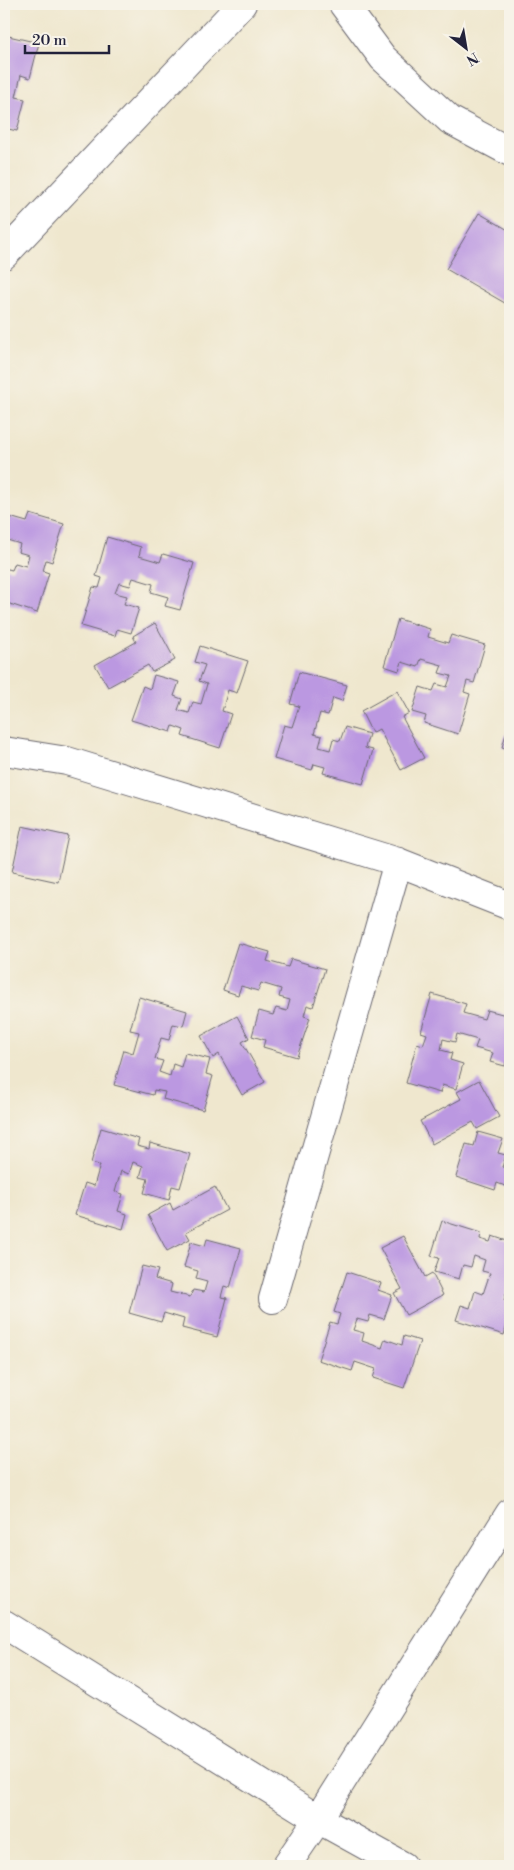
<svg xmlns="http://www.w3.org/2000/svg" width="514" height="1870" font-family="'Libre Bodoni',serif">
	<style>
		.building { fill: #bb98e1 }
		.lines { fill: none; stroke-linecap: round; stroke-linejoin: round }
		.minor-casing { stroke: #6a676e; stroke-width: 30 }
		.minor { stroke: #fff; stroke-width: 28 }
	</style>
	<rect width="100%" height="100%" fill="#f7f3e8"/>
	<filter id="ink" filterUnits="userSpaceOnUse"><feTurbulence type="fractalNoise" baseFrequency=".02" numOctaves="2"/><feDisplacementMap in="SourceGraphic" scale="10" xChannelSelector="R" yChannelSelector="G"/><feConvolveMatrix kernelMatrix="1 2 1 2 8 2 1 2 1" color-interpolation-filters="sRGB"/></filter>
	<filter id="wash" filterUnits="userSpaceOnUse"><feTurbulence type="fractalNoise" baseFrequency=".0096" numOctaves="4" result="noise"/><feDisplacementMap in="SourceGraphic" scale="20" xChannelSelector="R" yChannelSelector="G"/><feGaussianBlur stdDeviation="1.12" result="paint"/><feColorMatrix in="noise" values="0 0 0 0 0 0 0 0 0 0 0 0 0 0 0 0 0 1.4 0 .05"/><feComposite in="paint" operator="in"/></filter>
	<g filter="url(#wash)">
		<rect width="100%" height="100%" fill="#efe7ce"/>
		<g id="blocks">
			<g class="building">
				<polygon points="4,35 39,43 30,78 21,75 16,97 25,99 17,131 4,128"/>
				<polygon points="479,213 510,231 510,306 446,269"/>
				<polygon points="4,506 9,508 6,516 27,522 30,514 64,524 52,562 46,560 43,571 49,573 37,613 4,602 4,568 12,570 15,563 26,566 29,555 18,552 20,544 4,539"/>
				<polygon points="107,537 141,547 139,556 160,562 163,554 194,563 180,610 165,606 168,597 151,592 153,584 133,578 130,586 119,583 115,593 127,596 124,604 139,608 131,633 117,629 115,636 81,626 93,587 99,588 102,578 96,576"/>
				<polygon points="398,619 430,629 428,637 448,643 451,635 485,645 474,683 467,681 464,692 470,694 458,734 424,723 426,716 412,712 420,687 433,691 436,684 447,687 451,676 439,673 442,665 421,659 418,667 402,662 399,671 384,666"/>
				<polygon points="155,623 175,660 152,672 148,665 108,687 95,665 136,642 133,636"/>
				<polygon points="200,646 248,661 237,693 228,690 222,711 231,714 220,748 182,736 184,730 173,726 171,732 131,720 143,686 150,689 154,675 179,682 174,696 182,699 178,710 189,713 193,702 201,704 207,684 199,681 205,665 195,662"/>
				<polygon points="299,672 347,685 342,701 333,698 328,715 320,713 314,734 322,736 319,747 330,750 333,739 340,741 345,727 369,734 365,748 373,750 363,784 323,773 325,767 314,764 312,770 274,759 284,725 292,727 299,706 290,704"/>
				<polygon points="397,691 409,713 402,717 424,758 401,770 379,729 372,733 361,711"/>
				<polygon points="510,721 510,750 502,747"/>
				<polygon points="22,826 68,836 58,882 12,872"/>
				<polygon points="238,943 270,952 267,961 288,967 291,959 325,969 313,1007 307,1005 304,1016 310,1018 297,1057 263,1047 265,1040 252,1036 259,1011 273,1015 276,1008 287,1011 290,1000 279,997 281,989 261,983 258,991 241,986 238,995 223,990"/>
				<polygon points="432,994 466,1004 463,1013 484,1019 487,1010 510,1016 510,1049 505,1066 490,1062 493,1053 475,1048 478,1040 457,1034 455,1042 443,1039 441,1050 452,1053 450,1060 463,1064 456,1089 442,1085 440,1093 406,1083 417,1043 423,1045 427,1034 421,1032"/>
				<polygon points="139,997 187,1011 183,1026 173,1024 169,1040 161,1038 155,1059 163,1061 159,1072 170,1076 173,1064 181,1067 185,1053 210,1059 206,1074 213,1076 203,1110 163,1099 165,1092 154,1090 153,1095 114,1085 124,1050 133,1053 139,1032 130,1030"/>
				<polygon points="237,1016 249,1038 242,1042 265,1082 242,1095 219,1054 213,1058 201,1036"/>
				<polygon points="479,1080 499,1117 477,1129 473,1122 432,1144 420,1121 461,1099 457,1092"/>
				<polygon points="101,1128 139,1139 137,1146 149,1149 150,1143 190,1154 180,1188 172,1186 169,1200 144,1193 148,1179 140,1177 143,1166 133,1162 129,1174 121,1171 115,1192 123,1194 118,1211 127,1214 123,1229 75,1215 85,1183 94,1186 100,1165 91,1163"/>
				<polygon points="478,1132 503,1139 498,1153 506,1155 502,1167 510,1169 510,1194 506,1193 508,1187 497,1183 495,1190 456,1177 466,1144 474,1146"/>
				<polygon points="215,1187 227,1210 186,1232 190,1239 167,1251 148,1215 170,1203 173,1210"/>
				<polygon points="442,1221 481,1233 480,1239 490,1242 492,1236 510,1242 510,1282 504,1300 510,1302 510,1314 504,1335 456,1320 461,1305 470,1308 475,1291 483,1294 490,1273 482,1271 485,1260 474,1256 471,1267 463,1265 459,1279 434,1272 439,1258 431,1256"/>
				<polygon points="403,1236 425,1277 432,1273 443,1295 406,1315 394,1293 402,1289 380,1248"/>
				<polygon points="207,1239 241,1248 230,1288 224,1286 221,1297 227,1298 217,1337 182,1328 184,1319 164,1313 161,1322 129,1313 142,1266 158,1270 155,1279 172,1284 170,1292 190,1297 193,1290 204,1292 207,1282 196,1279 198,1271 184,1267 191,1242 205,1246"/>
				<polygon points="347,1272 381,1283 378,1290 392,1295 384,1319 370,1315 368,1322 357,1319 353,1330 364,1333 362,1341 382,1348 385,1339 402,1345 404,1336 420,1341 404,1388 373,1378 376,1369 355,1362 352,1371 318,1360 330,1322 337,1324 340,1314 334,1312"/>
			</g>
		</g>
	</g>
	<g filter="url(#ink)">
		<use href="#blocks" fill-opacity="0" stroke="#6a676e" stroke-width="1"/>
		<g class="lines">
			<g class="minor-casing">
				<g id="minor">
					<polyline points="343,4 383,58 450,120 510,152"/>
					<polyline points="4,255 242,4"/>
					<polyline points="4,751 67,761 398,862 510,906"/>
					<polyline points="273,1299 398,862"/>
					<polyline points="4,1624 318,1819 403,1866"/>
					<polyline points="286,1866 318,1819 510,1513"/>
				</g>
			</g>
			<use href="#minor" class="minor"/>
		</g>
	</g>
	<rect width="514" height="1870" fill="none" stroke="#f7f3e8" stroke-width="20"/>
	<g transform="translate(466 48) rotate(149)" stroke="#f7f3e8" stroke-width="4" paint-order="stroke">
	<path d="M0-4L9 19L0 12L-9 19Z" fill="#22223b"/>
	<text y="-8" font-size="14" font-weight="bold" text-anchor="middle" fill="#22223b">N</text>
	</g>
	<path d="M25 45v8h84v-8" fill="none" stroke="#22223b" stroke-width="2.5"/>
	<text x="32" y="45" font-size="15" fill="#22223b" stroke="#f7f3e8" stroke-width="4" paint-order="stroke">20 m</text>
</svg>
